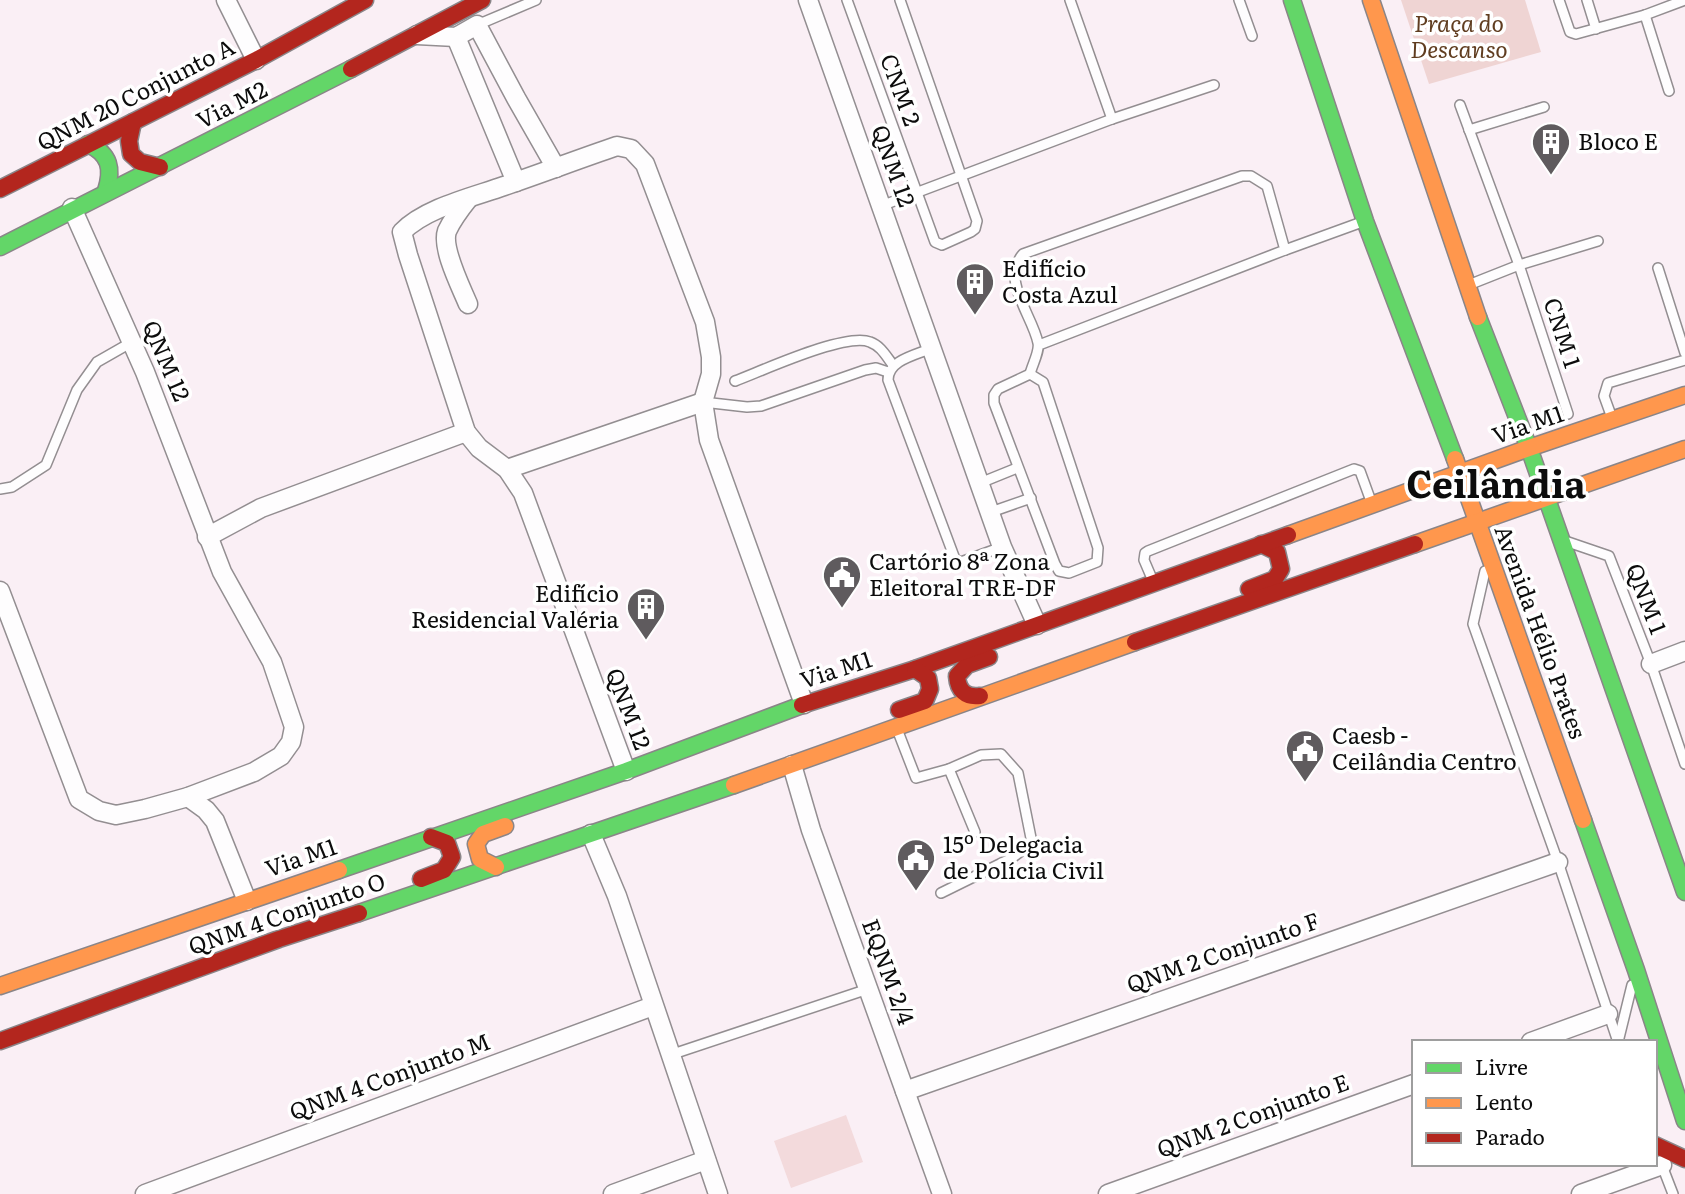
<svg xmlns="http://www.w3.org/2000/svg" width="1685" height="1194" font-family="Literata,serif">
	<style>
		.green { fill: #efd4d3 }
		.pitch { fill: #f3dadc }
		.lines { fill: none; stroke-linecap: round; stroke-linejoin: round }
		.lane-casing { stroke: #938e91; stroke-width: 12 }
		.street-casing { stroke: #938e91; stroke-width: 21 }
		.fast-casing { stroke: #8a8588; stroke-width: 19 }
		.slow-casing { stroke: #8a8588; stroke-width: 19 }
		.jam-casing { stroke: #8a8588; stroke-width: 19 }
		.lane { stroke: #fefdfe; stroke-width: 9 }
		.street { stroke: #fefdfe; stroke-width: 18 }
		.fast { stroke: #63d668; stroke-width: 16 }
		.slow { stroke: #ff974d; stroke-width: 16 }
		.jam { stroke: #b3261e; stroke-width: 16 }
		.labels { text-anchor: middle; stroke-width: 7; stroke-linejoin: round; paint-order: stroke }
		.park-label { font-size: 23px; font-style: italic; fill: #603d20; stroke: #fff }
		.street-label { font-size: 23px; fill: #0c0c0c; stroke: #fff }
		.poi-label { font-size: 23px; fill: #0c0c0c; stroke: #fff; text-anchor: start }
		.town-label { font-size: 37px; font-weight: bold; fill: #0c0c0c; stroke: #fff }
	</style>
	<rect width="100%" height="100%" fill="#faeff5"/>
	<polygon class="green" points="1401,0 1525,0 1541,52 1429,84"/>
	<polygon class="pitch" points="846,1115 863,1162 791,1188 774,1141"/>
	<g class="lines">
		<g class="lane-casing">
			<g id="lane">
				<polyline points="847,0 935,242 942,245 971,232 975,229 977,221 900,0"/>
				<polyline points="1070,0 1112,119"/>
				<polyline points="1239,0 1252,36"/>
				<polyline points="1559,0 1570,32 1576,34 1645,15 1685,0"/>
				<polyline points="1587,0 1596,29"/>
				<polyline points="1645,15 1669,91"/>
				<polyline points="477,25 536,0"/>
				<polyline points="1460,105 1519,265 1568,414"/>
				<polyline points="1469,130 1544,107"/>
				<polyline points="881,206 1112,119 1214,85"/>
				<polyline points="1285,250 1362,222"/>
				<polyline points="1658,268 1685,353"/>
				<polyline points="1471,284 1519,265 1598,241"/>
				<path d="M 932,348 C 916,355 888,360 888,380 L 955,559 L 961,562 L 1002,547"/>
				<path d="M 1030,374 C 1032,365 1040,351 1038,343 C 1033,316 1000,280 1023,254 L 1242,176 L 1251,176 L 1267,186 L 1285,250 L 1039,345"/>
				<polygon points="1030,374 1043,382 1098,548 1097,562 1069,573 1059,571 1055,564 994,403 994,395 998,389"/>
				<path d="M 735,381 C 762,371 846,332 870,342 C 881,346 886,356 893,365"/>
				<polyline points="703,402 747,407 761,406 865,370 876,368 888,372"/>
				<polyline points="1612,418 1604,396 1608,383 1685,360"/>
				<polyline points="980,483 1017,468"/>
				<polyline points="0,489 12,487 46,465 77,390 97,362 132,342"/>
				<polyline points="991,512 1031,498"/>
				<polyline points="1568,542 1609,556 1651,664 1685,764"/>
				<polyline points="1485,571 1473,624 1558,862 1618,1042"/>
				<polyline points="1153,581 1144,560 1145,553 1148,551 1354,469 1360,471 1372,504"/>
				<polyline points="897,729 916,778 949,769 975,832"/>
				<polyline points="941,893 1012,858 1032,843 1018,773 1001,754 981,755 949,769"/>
				<polyline points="1618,1042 1632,985"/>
				<polyline points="670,1055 868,989"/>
				<polyline points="1661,1163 1673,1194"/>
			</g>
		</g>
		<g class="street-casing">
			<g id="street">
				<polyline points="226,0 256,60"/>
				<polyline points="808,0 1002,547 1037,625"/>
				<polyline points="417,35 456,37 477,25 516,98 556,168"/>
				<polyline points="456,37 516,182"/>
				<path d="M 468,304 C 461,287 441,248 447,231 C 452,220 461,208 469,198"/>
				<polyline points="507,469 703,402"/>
				<polyline points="207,537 261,508 466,432"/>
				<polyline points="0,591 79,799 99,811 116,815 145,809 188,797 254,772 281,756 291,742 294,727 272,662 222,572 145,372 72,208"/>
				<polyline points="1651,664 1685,651"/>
				<polyline points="792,765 811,830 942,1194"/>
				<path d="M 626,771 L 523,493 L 507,469 L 479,448 L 466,432 L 408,255 L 402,232 C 425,208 473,197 504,186 C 542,173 579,159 617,146 L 631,149 L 645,164 L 705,322 L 711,357 L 711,374 L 703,402 L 709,440 L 804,704"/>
				<polyline points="188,797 206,810 215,821 247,901"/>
				<polyline points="591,834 617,896 718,1194"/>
				<polyline points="1531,1042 1608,1014"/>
				<polyline points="905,1091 1558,862"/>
				<polyline points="145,1194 653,1006"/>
				<polyline points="613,1194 706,1160"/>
				<polyline points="1108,1194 1414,1084"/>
				<polyline points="1581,1194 1662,1165"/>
			</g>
		</g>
		<g class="fast-casing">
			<g id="fast">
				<polyline points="1292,0 1365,221 1455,459"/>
				<path d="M 88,144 C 110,154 113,169 106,191"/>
				<polyline points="0,247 351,69"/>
				<polyline points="1478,317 1529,448 1685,892"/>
				<polyline points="1583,820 1636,970 1685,1121"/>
				<polyline points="339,870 626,771 802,705"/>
				<polyline points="359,913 734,785"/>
			</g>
		</g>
		<g class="slow-casing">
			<g id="slow">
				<polyline points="1371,0 1478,317"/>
				<polyline points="1455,459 1583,820"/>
				<polyline points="1288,535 1529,448 1685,395"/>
				<polyline points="1415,544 1685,449"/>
				<polyline points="734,785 1135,642"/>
				<polyline points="496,867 480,859 476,844 483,834 505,826"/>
				<polyline points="0,986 339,870"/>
			</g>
		</g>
		<g class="jam-casing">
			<g id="jam">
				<polyline points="351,69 482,0"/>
				<polyline points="133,122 129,141 131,154 140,162 160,167"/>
				<polyline points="0,189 256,60 365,0"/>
				<polyline points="1249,589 1275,579 1281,569 1277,552 1261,544"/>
				<polyline points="1135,642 1415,544"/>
				<path d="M 980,696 C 965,698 958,690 957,676 L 967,665 L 989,657"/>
				<polyline points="802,705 915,669 1288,535"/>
				<polyline points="899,710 925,701 930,689 928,678 915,669"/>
				<polyline points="421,879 444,870 452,857 447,843 431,837"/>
				<polyline points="0,1041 279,939 359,913"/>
				<polyline points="1655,1145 1685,1159"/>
			</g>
		</g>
		<use href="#lane" class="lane"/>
		<use href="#street" class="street"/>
		<use href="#fast" class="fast"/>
		<use href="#slow" class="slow"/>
		<use href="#jam" class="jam"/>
	</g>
	<defs>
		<g id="building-pin" transform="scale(2.0125)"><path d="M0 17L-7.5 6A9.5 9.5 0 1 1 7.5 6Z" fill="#5f5b5e" stroke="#fff"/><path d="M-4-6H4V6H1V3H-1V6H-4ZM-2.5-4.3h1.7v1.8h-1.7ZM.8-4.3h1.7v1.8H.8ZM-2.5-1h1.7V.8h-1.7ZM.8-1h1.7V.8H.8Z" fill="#fff"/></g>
		<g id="civic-pin" transform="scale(2.0125)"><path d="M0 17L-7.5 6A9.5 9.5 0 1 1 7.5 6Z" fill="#5f5b5e" stroke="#fff"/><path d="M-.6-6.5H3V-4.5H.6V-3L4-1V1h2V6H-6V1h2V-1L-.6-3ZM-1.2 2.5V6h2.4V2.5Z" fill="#fff"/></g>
	</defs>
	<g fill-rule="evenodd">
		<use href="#building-pin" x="1551" y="142"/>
		<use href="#building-pin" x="975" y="282"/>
		<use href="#civic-pin" x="842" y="575"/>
		<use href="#building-pin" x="646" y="607"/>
		<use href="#civic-pin" x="1305" y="749"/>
		<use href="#civic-pin" x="916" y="858"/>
	</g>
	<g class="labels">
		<g class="park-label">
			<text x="1459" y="32">Praça do<tspan x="1459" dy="26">Descanso</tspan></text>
		</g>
		<g class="street-label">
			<text transform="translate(900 90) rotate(70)" y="8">CNM 2</text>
			<text transform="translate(136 95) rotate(-27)" y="8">QNM 20 Conjunto A</text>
			<text transform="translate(232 105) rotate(-27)" y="8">Via M2</text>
			<text transform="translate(893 166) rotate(70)" y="8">QNM 12</text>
			<text transform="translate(1562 333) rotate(72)" y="8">CNM 1</text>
			<text transform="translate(166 361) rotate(67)" y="8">QNM 12</text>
			<text transform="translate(1528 425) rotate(-19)" y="8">Via M1</text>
			<text transform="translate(1646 599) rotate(69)" y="8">QNM 1</text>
			<text transform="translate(1540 632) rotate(70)" y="8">Avenida Hélio Prates</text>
			<text transform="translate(836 670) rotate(-18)" y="8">Via M1</text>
			<text transform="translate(628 709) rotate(69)" y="8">QNM 12</text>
			<text transform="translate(301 858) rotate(-19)" y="8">Via M1</text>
			<text transform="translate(287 914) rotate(-19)" y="8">QNM 4 Conjunto O</text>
			<text transform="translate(1223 953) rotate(-19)" y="8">QNM 2 Conjunto F</text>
			<text transform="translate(888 972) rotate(70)" y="8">EQNM 2/4</text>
			<text transform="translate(390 1077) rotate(-20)" y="8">QNM 4 Conjunto M</text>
			<text transform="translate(1253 1116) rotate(-20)" y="8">QNM 2 Conjunto E</text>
		</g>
		<g class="poi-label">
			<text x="1578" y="150">Bloco E</text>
			<text x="1002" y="277">Edifício<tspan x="1002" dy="26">Costa Azul</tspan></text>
			<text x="869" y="570">Cartório 8ª Zona<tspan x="869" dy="26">Eleitoral TRE-DF</tspan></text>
			<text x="619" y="602" text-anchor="end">Edifício<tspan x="619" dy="26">Residencial Valéria</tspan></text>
			<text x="1332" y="744">Caesb -<tspan x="1332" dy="26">Ceilândia Centro</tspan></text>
			<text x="943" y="853">15º Delegacia<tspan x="943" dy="26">de Polícia Civil</tspan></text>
		</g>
		<g class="town-label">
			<text x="1496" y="498">Ceilândia</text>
		</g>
	</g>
	<rect x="1412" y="1040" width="245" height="126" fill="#ffffff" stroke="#9e9e9e" stroke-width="2"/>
	<rect x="1426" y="1063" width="35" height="10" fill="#63d668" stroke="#9e9e9e" stroke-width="2"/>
	<text x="1475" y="1075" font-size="21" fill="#0c0c0c">Livre</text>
	<rect x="1426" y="1098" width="35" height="10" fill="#ff974d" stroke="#9e9e9e" stroke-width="2"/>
	<text x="1475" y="1110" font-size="21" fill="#0c0c0c">Lento</text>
	<rect x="1426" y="1133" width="35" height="10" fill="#b3261e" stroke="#9e9e9e" stroke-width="2"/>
	<text x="1475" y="1145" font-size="21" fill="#0c0c0c">Parado</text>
</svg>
